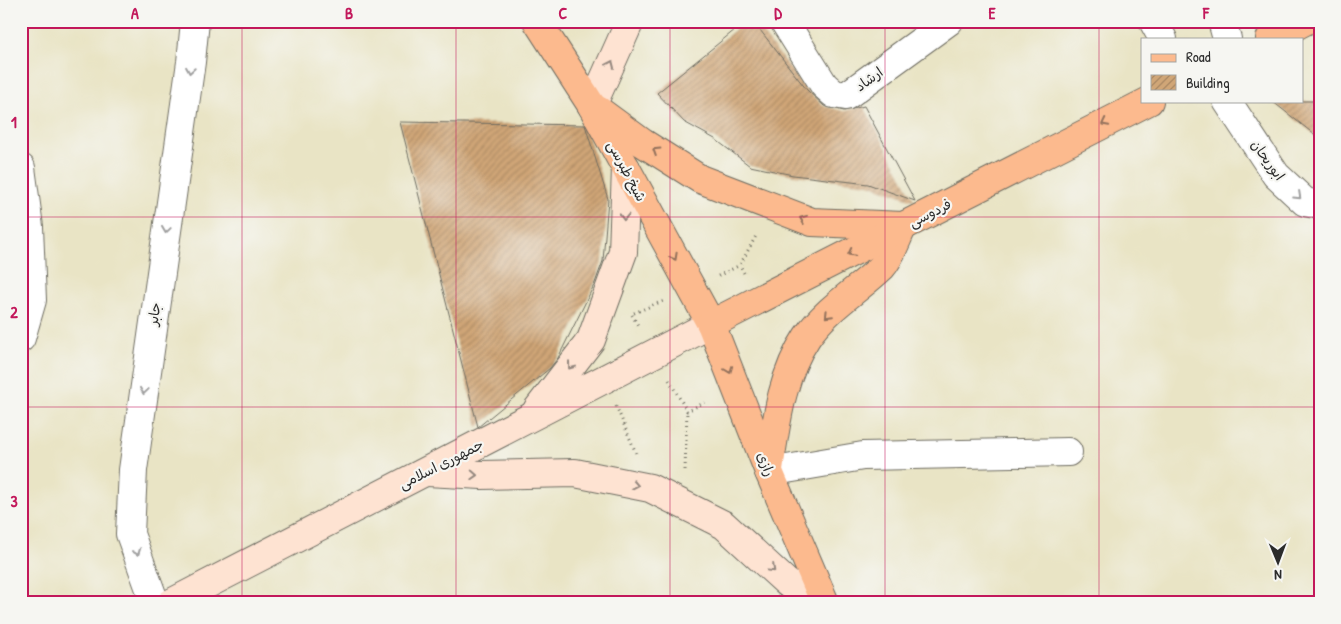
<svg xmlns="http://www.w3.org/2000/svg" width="1341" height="624" font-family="'Patrick Hand','Playpen Sans Arabic',sans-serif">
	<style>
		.building { fill: url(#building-hatch) }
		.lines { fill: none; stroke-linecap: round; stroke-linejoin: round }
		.street-casing { stroke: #6e6c61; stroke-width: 30 }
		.secondary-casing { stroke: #6e6c61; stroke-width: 30 }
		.primary-casing { stroke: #6e6c61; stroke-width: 30 }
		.path { stroke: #6e6c61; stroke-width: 3; stroke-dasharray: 1 4; stroke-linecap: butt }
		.street { stroke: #fff; stroke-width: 28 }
		.secondary { stroke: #fee3d2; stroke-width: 28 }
		.primary { stroke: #fcba8e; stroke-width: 28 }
		.oneway { stroke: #94877e }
		.oneway2 { stroke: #a0a0a0 }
		.oneway3 { stroke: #94725c }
		.grid { fill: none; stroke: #c2185b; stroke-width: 1; stroke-opacity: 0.55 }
		.labels { text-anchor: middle; stroke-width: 4.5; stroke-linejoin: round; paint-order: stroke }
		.street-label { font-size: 14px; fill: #2b2b2b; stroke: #f6f6f2 }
		.neatline { fill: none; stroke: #c2185b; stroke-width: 2 }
		.grid-label { font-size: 16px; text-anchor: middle; font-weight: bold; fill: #c2185b }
	</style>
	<defs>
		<pattern id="building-hatch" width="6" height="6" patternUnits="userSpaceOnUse" patternTransform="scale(1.25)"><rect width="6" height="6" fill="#d0a677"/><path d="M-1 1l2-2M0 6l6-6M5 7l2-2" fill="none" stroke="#a98762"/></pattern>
	</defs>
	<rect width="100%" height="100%" fill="#f6f6f2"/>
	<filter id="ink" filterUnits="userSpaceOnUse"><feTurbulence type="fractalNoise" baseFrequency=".02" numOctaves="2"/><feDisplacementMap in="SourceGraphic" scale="10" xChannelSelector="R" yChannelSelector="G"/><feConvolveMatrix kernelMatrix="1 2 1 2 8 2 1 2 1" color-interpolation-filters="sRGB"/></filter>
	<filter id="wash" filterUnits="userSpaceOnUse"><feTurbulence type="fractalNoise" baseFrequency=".0096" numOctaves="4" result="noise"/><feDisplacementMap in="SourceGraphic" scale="20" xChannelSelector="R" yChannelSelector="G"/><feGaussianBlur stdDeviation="1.12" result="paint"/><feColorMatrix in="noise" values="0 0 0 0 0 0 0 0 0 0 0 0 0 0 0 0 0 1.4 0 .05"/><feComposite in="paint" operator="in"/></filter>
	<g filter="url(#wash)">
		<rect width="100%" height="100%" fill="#e9e4c5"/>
		<g id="blocks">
			<g class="building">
				<polygon points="746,21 753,21 807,90 824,106 844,111 864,106 915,201 868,184 793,175 750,166 715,139 684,122 657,93"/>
				<polygon points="1272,101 1320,101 1320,139"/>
				<polygon points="400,122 585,125 608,199 603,261 595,283 558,358 550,368 478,427"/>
			</g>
		</g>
	</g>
	<g filter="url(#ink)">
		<use href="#blocks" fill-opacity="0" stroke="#6e6c61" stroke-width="1"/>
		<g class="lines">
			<g class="street-casing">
				<g id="street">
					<polyline points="784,21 824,85 834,94 846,96 949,21"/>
					<polyline points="1153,21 1163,39"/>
					<polyline points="1222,21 1227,39"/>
					<polyline points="1227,101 1276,175 1305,202 1320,205"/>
					<polyline points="21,168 29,227 32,300 21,338"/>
					<polyline points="769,472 863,456 1068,452"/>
					<polyline points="155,603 130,534 133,470 191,62 195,21"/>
				</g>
			</g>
			<g class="secondary-casing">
				<g id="secondary">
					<polyline points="592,106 630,21"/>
					<polyline points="537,410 591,340 623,252 626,168"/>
					<polyline points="427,472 482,475 575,473 650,488 724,525 785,581 812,603"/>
					<polyline points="171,603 711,324"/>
				</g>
			</g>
			<g class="primary-casing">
				<g id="primary">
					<polyline points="537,21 592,106 711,324 769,472 825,603"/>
					<polyline points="1270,39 1305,21"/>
					<path d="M 598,110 L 643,143 L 700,179 L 812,222 L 903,226 C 897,238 891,257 882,267 C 858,290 826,309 807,337 C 781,376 776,424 769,469"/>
					<polyline points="711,324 1149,101"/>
				</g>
			</g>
			<g class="path">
				<polyline points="744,273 740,265 757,234"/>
				<polyline points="718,276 740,265"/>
				<polyline points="634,313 663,301"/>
				<polyline points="632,315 639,327"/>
				<polyline points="669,380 687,411 708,401"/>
				<polyline points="616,406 636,453"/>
				<polyline points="685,470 687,411"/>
			</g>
			<use href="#street" class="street"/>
			<use href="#secondary" class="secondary"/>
			<use href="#primary" class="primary"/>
		</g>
		<defs><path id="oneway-chevron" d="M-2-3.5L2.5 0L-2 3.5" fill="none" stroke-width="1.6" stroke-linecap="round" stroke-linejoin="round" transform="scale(1.25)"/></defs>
		<g class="oneway">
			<use href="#oneway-chevron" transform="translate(611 64) rotate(-66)"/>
			<use href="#oneway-chevron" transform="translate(624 217) rotate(92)"/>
			<use href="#oneway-chevron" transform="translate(571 366) rotate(127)"/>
			<use href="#oneway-chevron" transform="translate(474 475) rotate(3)"/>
			<use href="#oneway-chevron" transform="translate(635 485) rotate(11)"/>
			<use href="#oneway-chevron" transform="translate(772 569) rotate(43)"/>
		</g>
		<g class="oneway2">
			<use href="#oneway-chevron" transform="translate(190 70) rotate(99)"/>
			<use href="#oneway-chevron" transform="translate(1298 196) rotate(43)"/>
			<use href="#oneway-chevron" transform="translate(166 230) rotate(98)"/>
			<use href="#oneway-chevron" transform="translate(144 391) rotate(98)"/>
			<use href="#oneway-chevron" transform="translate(137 552) rotate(70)"/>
		</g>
		<g class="oneway3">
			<use href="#oneway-chevron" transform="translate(1105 123) rotate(153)"/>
			<use href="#oneway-chevron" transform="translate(656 151) rotate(-148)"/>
			<use href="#oneway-chevron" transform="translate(803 219) rotate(-158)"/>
			<use href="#oneway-chevron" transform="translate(851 253) rotate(153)"/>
			<use href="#oneway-chevron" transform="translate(674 257) rotate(61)"/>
			<use href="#oneway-chevron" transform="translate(828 315) rotate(134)"/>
			<use href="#oneway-chevron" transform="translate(729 370) rotate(69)"/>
		</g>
	</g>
	<path class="grid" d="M 242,21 L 242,603M 456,21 L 456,603M 670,21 L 670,603M 885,21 L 885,603M 1099,21 L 1099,603M 21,217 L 1320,217M 21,407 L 1320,407"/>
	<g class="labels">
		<g class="street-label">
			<text transform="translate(869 79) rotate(-36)" y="5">ارشاد</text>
			<text transform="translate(1268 160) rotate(54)" y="5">ابوریحان</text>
			<text transform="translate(627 171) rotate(62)" y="5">شیخ طبرسی</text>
			<text transform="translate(930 213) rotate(-27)" y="5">فردوسی</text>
			<text transform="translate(154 314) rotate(-82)" y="5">جابر</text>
			<text transform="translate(441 464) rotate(-27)" y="5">جمهوری اسلامی</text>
			<text transform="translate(766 464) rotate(68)" y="5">رازی</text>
		</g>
	</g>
	<rect width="1341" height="624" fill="none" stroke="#f6f6f2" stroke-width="55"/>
	<rect x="1141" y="38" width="162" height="65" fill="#f6f6f2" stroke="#a5a5a2"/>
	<rect x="1151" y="54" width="25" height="8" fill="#fcba8e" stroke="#a5a5a2"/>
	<text x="1186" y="62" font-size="15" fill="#2b2b2b">Road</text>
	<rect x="1151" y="75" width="25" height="15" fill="url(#building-hatch)" stroke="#a5a5a2"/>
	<text x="1186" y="88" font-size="15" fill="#2b2b2b">Building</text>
	<g transform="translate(1278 562) rotate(179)" stroke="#f6f6f2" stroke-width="4" paint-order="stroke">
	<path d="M0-4L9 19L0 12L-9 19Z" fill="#2b2b2b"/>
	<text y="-8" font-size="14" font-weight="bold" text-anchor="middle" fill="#2b2b2b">N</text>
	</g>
	<rect x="28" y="28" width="1286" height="568" class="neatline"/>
	<g class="grid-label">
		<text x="135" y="19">A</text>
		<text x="349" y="19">B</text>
		<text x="563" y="19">C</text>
		<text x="778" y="19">D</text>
		<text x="992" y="19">E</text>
		<text x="1206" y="19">F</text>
		<text x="14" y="128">1</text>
		<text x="14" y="318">2</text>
		<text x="14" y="507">3</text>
	</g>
</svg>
